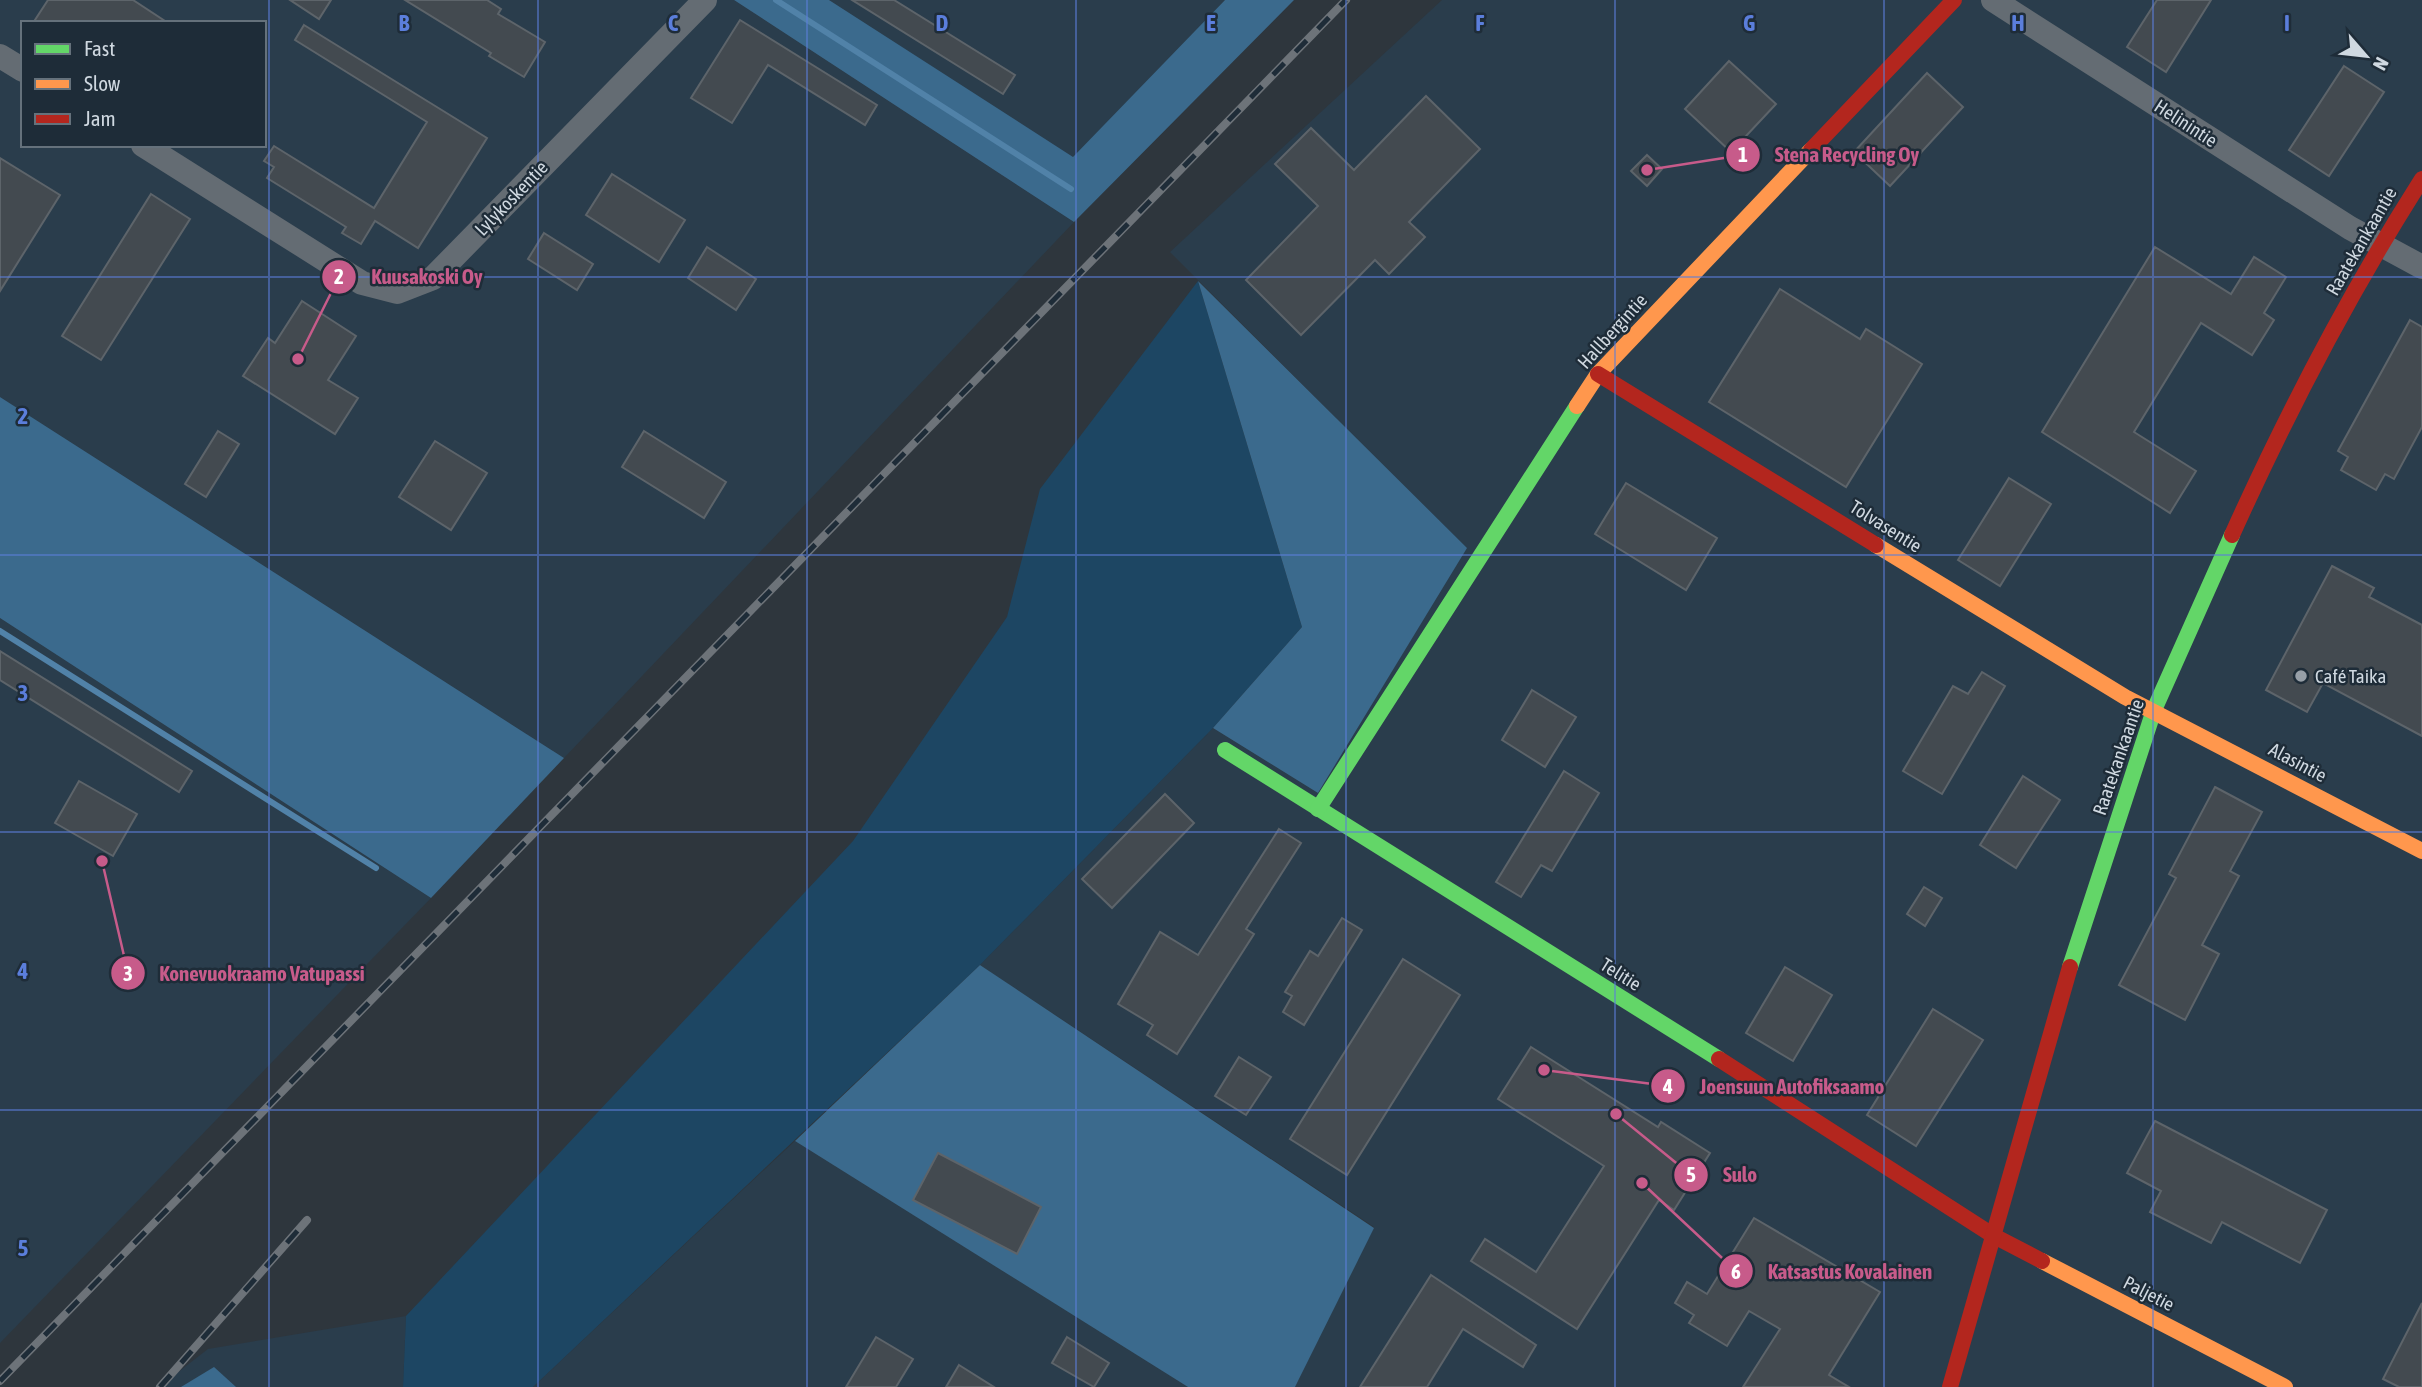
<svg xmlns="http://www.w3.org/2000/svg" width="2422" height="1387" font-family="'Asap Condensed',sans-serif">
	<style>
		.built { fill: #2a3d4c; fill-rule: evenodd }
		.green { fill: #1d4663 }
		.forest { fill: #3b6a8d }
		.lines { fill: none; stroke-linecap: round; stroke-linejoin: round }
		.stream { stroke: #5182a8; stroke-width: 6 }
		.building { fill: #434a50; stroke: #5d646a; stroke-width: 2 }
		.street { stroke: #646c73; stroke-width: 24 }
		.fast { stroke: #63d668; stroke-width: 16 }
		.slow { stroke: #ff974d; stroke-width: 16 }
		.jam { stroke: #b3261e; stroke-width: 16 }
		.rail-casing { stroke: #6d7379; stroke-width: 8 }
		.rail { stroke: #1e2c38; stroke-width: 5; stroke-dasharray: 16; stroke-linecap: butt }
		.grid { fill: none; stroke: #5b7edb; stroke-width: 2; stroke-opacity: 0.55 }
		.poi-dot { fill: #979fa7; stroke: #1e2c38; stroke-width: 2.5 }
		.labels { text-anchor: middle; stroke-width: 5; stroke-linejoin: round; paint-order: stroke }
		.street-label { font-size: 19px; fill: #cfd8e0; stroke: #1e2c38 }
		.poi-label { font-size: 19px; fill: #cfd8e0; stroke: #1e2c38; text-anchor: start }
		.grid-label { font-size: 23px; text-anchor: middle; font-weight: bold; fill: #5b7edb; stroke: #1e2c38; stroke-width: 5; stroke-linejoin: round; paint-order: stroke }
		.leader { fill: none; stroke: #c75b8a; stroke-width: 2.5 }
		.callout-dot { fill: #c75b8a; stroke: #1e2c38; stroke-width: 2.5 }
		.mark-label { font-size: 21px; text-anchor: middle; font-weight: bold; fill: #fff }
		.callout-label { font-size: 21px; text-anchor: middle; font-weight: bold; fill: #c75b8a; stroke: #1e2c38; stroke-width: 5; stroke-linejoin: round; paint-order: stroke }
	</style>
	<rect width="100%" height="100%" fill="#2e363d"/>
	<g class="built">
		<path d="M 0,0 L 734,0 L 1074,222 L 564,758 L 0,397 ZM 23,23 L 264,23 L 264,145 L 23,145 Z"/>
		<polygon points="829,0 1225,0 1073,158"/>
		<polygon points="1442,0 2422,0 2422,1387 1295,1387 1374,1227 980,965 1213,728 1318,793 1466,548 1170,252"/>
		<polygon points="0,618 431,898 0,1343"/>
		<polygon points="795,1141 1188,1387 533,1387"/>
		<polygon points="406,1316 403,1387 159,1387 208,1349"/>
	</g>
	<polygon class="green" points="1198,281 1302,627 1213,728 980,965 533,1387 403,1387 406,1316 853,841 1007,617 1040,489"/>
	<g class="forest">
		<polygon points="734,0 829,0 1073,157 1225,0 1294,0 1074,222"/>
		<polygon points="1198,281 1467,548 1318,793 1213,728 1302,627"/>
		<polygon points="0,397 564,758 431,898 0,618"/>
		<polygon points="980,965 1374,1228 1295,1387 1188,1387 795,1141"/>
		<polygon points="214,1367 236,1387 181,1387"/>
	</g>
	<g class="lines">
		<g class="stream">
			<polyline points="776,0 1071,189"/>
			<polyline points="0,631 376,868"/>
		</g>
	</g>
	<g class="building">
		<polygon points="48,0 133,0 168,23 33,23"/>
		<polygon points="290,0 331,0 319,19"/>
		<polygon points="405,0 487,0 501,9 498,14 545,42 524,77 489,56 491,53"/>
		<polygon points="852,0 894,0 1015,75 1003,94"/>
		<polygon points="2157,0 2211,0 2166,72 2127,47"/>
		<polygon points="740,20 877,105 865,125 768,65 732,123 691,98"/>
		<polygon points="304,25 487,138 418,248 375,221 361,244 342,233 346,227 267,178 274,167 264,161 274,146 374,208 427,122 295,40"/>
		<polygon points="1729,61 1776,104 1731,152 1685,109"/>
		<polygon points="2344,66 2384,92 2329,176 2289,150"/>
		<polygon points="1927,73 1963,107 1890,186 1854,152"/>
		<polygon points="1426,96 1480,149 1409,222 1425,237 1389,274 1375,260 1301,335 1246,280 1318,206 1275,164 1311,128 1354,170"/>
		<polygon points="1647,155 1662,169 1647,186 1631,171"/>
		<polygon points="0,158 60,195 0,291"/>
		<polygon points="612,174 685,220 659,262 586,215"/>
		<polygon points="151,194 190,219 101,360 62,336"/>
		<polygon points="544,233 593,264 577,290 528,259"/>
		<polygon points="707,247 756,279 736,310 688,278"/>
		<polygon points="2155,247 2231,294 2254,257 2286,277 2264,313 2274,320 2252,355 2201,323 2134,432 2196,471 2170,513 2042,432"/>
		<polygon points="1780,289 1860,339 1866,329 1922,364 1846,487 1709,402"/>
		<polygon points="302,301 356,336 328,380 358,398 335,434 243,376 268,338 275,343"/>
		<polygon points="2410,320 2422,327 2422,427 2394,479 2385,474 2376,490 2341,470 2348,457 2338,451"/>
		<polygon points="218,431 239,444 206,497 185,484"/>
		<polygon points="644,431 726,482 704,518 622,467"/>
		<polygon points="435,441 487,473 451,530 399,497"/>
		<polygon points="2009,478 2051,504 2000,586 1958,560"/>
		<polygon points="1626,483 1717,538 1686,590 1595,534"/>
		<polygon points="2332,566 2374,588 2369,597 2422,625 2422,736 2323,683 2307,712 2266,690"/>
		<polygon points="0,651 192,771 179,792 0,680"/>
		<polygon points="1982,672 2005,686 1942,794 1903,771 1953,686 1968,694"/>
		<polygon points="1532,690 1576,717 1545,767 1502,740"/>
		<polygon points="1564,771 1599,793 1552,871 1541,865 1521,897 1496,882"/>
		<polygon points="2023,776 2060,800 2016,868 1980,845"/>
		<polygon points="79,781 137,814 113,856 55,823"/>
		<polygon points="2215,787 2262,812 2230,871 2239,876 2202,945 2219,954 2185,1020 2119,985 2176,878 2169,874"/>
		<polygon points="1165,794 1194,823 1112,908 1082,879"/>
		<polygon points="1279,829 1301,843 1246,929 1254,934 1177,1054 1147,1035 1153,1025 1118,1004 1160,932 1198,955"/>
		<polygon points="1924,887 1942,898 1925,926 1907,914"/>
		<polygon points="1342,918 1362,930 1304,1025 1283,1012 1292,996 1285,992 1310,951 1318,956"/>
		<polygon points="1403,959 1460,995 1347,1175 1290,1139"/>
		<polygon points="1785,967 1832,995 1793,1061 1746,1033"/>
		<polygon points="1933,1009 1983,1040 1916,1146 1867,1115"/>
		<polygon points="1531,1047 1658,1127 1661,1122 1710,1153 1674,1210 1659,1200 1577,1329 1471,1261 1485,1239 1536,1272 1604,1166 1498,1099"/>
		<polygon points="1239,1057 1271,1077 1246,1115 1215,1096"/>
		<polygon points="2155,1121 2327,1210 2300,1263 2222,1222 2211,1243 2150,1212 2161,1191 2127,1173"/>
		<polygon points="938,1153 1041,1207 1017,1254 913,1200"/>
		<polygon points="1754,1218 1880,1292 1829,1375 1849,1387 1743,1387 1780,1329 1749,1311 1727,1346 1689,1323 1694,1315 1675,1303 1687,1282 1707,1294"/>
		<polygon points="1431,1275 1536,1345 1523,1367 1463,1329 1427,1387 1360,1387"/>
		<polygon points="2422,1303 2422,1387 2399,1387 2383,1379"/>
		<polygon points="876,1337 913,1359 896,1387 846,1387"/>
		<polygon points="1067,1337 1109,1363 1094,1387 1052,1363"/>
		<polygon points="959,1365 994,1387 946,1387"/>
	</g>
	<g class="lines">
		<g class="street">
			<polyline points="1993,0 2350,228 2422,267"/>
			<polyline points="0,56 23,70"/>
			<polyline points="143,145 362,283 397,292 433,278 705,0"/>
		</g>
		<g class="fast">
			<polyline points="1225,750 1719,1059"/>
			<polyline points="1318,809 1577,406"/>
			<polyline points="2070,967 2154,710 2232,535"/>
		</g>
		<g class="slow">
			<polyline points="1577,406 1598,374 1811,150"/>
			<polyline points="1876,545 2125,697 2422,851"/>
			<polyline points="2042,1261 2285,1387"/>
		</g>
		<g class="jam">
			<polyline points="1811,150 1954,0"/>
			<polyline points="1598,374 1876,545"/>
			<path d="M 2232,535 C 2287,413 2350,292 2422,179"/>
			<polyline points="1719,1059 1994,1236 2042,1261"/>
			<polyline points="1950,1387 2070,967"/>
		</g>
		<g class="rail-casing">
			<g id="rail">
				<polyline points="0,1381 1346,0"/>
				<polyline points="160,1387 307,1220"/>
			</g>
		</g>
		<use href="#rail" class="rail"/>
	</g>
	<path class="grid" d="M 269,0 L 269,1387M 538,0 L 538,1387M 807,0 L 807,1387M 1076,0 L 1076,1387M 1346,0 L 1346,1387M 1615,0 L 1615,1387M 1884,0 L 1884,1387M 2153,0 L 2153,1387M 0,277 L 2422,277M 0,555 L 2422,555M 0,832 L 2422,832M 0,1110 L 2422,1110"/>
	<circle class="poi-dot" cx="2301" cy="676" r="7"/>
	<g class="labels">
		<g class="street-label">
			<text transform="translate(2186 123) rotate(33)" y="7">Helinintie</text>
			<text transform="translate(511 198) rotate(-46)" y="7">Lylykoskentie</text>
			<text transform="translate(2361 241) rotate(-60)" y="7">Raatekankaantie</text>
			<text transform="translate(1612 331) rotate(-48)" y="7">Hallbergintie</text>
			<text transform="translate(1886 526) rotate(32)" y="7">Tolvasentie</text>
			<text transform="translate(2118 757) rotate(-71)" y="7">Raatekankaantie</text>
			<text transform="translate(2298 762) rotate(28)" y="7">Alasintie</text>
			<text transform="translate(1621 974) rotate(32)" y="7">Telitie</text>
			<text transform="translate(2149 1293) rotate(27)" y="7">Paljetie</text>
		</g>
		<g class="poi-label">
			<text x="2315" y="683">Café Taika</text>
		</g>
	</g>
	<g class="grid-label">
		<text x="404" y="31">B</text>
		<text x="673" y="31">C</text>
		<text x="942" y="31">D</text>
		<text x="1211" y="31">E</text>
		<text x="1480" y="31">F</text>
		<text x="1749" y="31">G</text>
		<text x="2018" y="31">H</text>
		<text x="2287" y="31">I</text>
		<text x="23" y="424">2</text>
		<text x="23" y="701">3</text>
		<text x="23" y="979">4</text>
		<text x="23" y="1256">5</text>
	</g>
	<path class="leader" d="M1647 170L1743 155M298 359L339 277M102 861L128 973M1544 1070L1668 1086M1616 1114L1691 1175M1642 1183L1736 1271"/>
	<g class="callout-dot">
		<circle cx="1647" cy="170" r="7"/>
		<circle cx="298" cy="359" r="7"/>
		<circle cx="102" cy="861" r="7"/>
		<circle cx="1544" cy="1070" r="7"/>
		<circle cx="1616" cy="1114" r="7"/>
		<circle cx="1642" cy="1183" r="7"/>
		<circle cx="1743" cy="155" r="18"/>
		<circle cx="339" cy="277" r="18"/>
		<circle cx="128" cy="973" r="18"/>
		<circle cx="1668" cy="1086" r="18"/>
		<circle cx="1691" cy="1175" r="18"/>
		<circle cx="1736" cy="1271" r="18"/>
	</g>
	<g class="mark-label">
		<text x="1743" y="162">1</text>
		<text x="339" y="284">2</text>
		<text x="128" y="981">3</text>
		<text x="1668" y="1094">4</text>
		<text x="1691" y="1182">5</text>
		<text x="1736" y="1279">6</text>
	</g>
	<g class="callout-label">
		<text x="1847" y="162">Stena Recycling Oy</text>
		<text x="427" y="284">Kuusakoski Oy</text>
		<text x="262" y="981">Konevuokraamo Vatupassi</text>
		<text x="1792" y="1094">Joensuun Autofiksaamo</text>
		<text x="1740" y="1182">Sulo</text>
		<text x="1850" y="1279">Katsastus Kovalainen</text>
	</g>
	<rect x="21" y="21" width="245" height="126" fill="#1e2c38" stroke="#65717b" stroke-width="2"/>
	<rect x="35" y="44" width="35" height="10" fill="#63d668" stroke="#65717b" stroke-width="2"/>
	<text x="84" y="56" font-size="21" fill="#cfd8e0">Fast</text>
	<rect x="35" y="79" width="35" height="10" fill="#ff974d" stroke="#65717b" stroke-width="2"/>
	<text x="84" y="91" font-size="21" fill="#cfd8e0">Slow</text>
	<rect x="35" y="114" width="35" height="10" fill="#b3261e" stroke="#65717b" stroke-width="2"/>
	<text x="84" y="126" font-size="21" fill="#cfd8e0">Jam</text>
	<g transform="translate(2366 56) rotate(118)" stroke="#1e2c38" stroke-width="5" paint-order="stroke">
	<path d="M0-5L12 26L0 18L-12 26Z" fill="#cfd8e0"/>
	<text y="-10" font-size="19" font-weight="bold" text-anchor="middle" fill="#cfd8e0">N</text>
	</g>
</svg>
